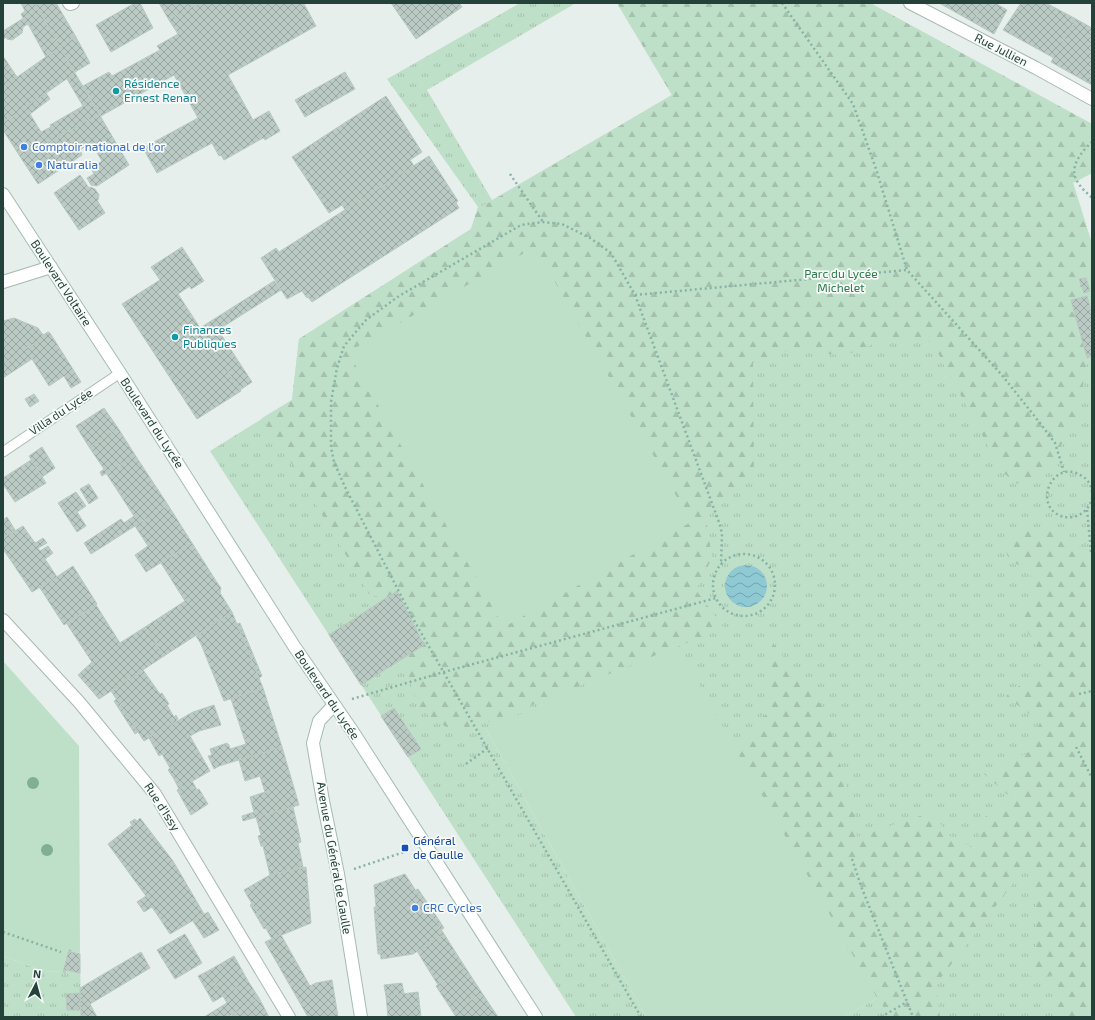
<svg xmlns="http://www.w3.org/2000/svg" width="1095" height="1020" font-family="'Exo 2',sans-serif">
	<style>
		.grass { fill: url(#grass-tufts) }
		.forest { fill: url(#forest-firs) }
		.garden { fill: #bfe0c8 }
		.water { fill: url(#water-waves) }
		.building { fill: url(#building-cross-hatch); stroke: #b8c9c2 }
		.lines { fill: none; stroke-linecap: round; stroke-linejoin: round }
		.service-casing { stroke: #a8b8b2; stroke-width: 11 }
		.minor-casing { stroke: #a8b8b2; stroke-width: 14 }
		.tertiary-casing { stroke: #a8b8b2; stroke-width: 14 }
		.secondary-casing { stroke: #a4bbb3; stroke-width: 14 }
		.path { stroke: #86b3a5; stroke-width: 2.5; stroke-dasharray: 2 3; stroke-linecap: butt }
		.service { stroke: #fff; stroke-width: 9 }
		.minor { stroke: #fff; stroke-width: 12 }
		.tertiary { stroke: #fff; stroke-width: 12 }
		.secondary { stroke: #fff; stroke-width: 12 }
		.tree { fill: #80af93 }
		.culture-dot { fill: #0f9aa8; stroke: #f7fbf9; stroke-width: 1.5 }
		.shop-dot { fill: #3f7fe0; stroke: #f7fbf9; stroke-width: 1.5 }
		.transit-dot { fill: #1a4fb4; stroke: #f7fbf9; stroke-width: 1.5 }
		.labels { text-anchor: middle; stroke-width: 3.5; stroke-linejoin: round; paint-order: stroke }
		.street-label { font-size: 12px; fill: #24423a; stroke: #f7fbf9 }
		.culture-label { font-size: 12px; fill: #0d838f; stroke: #f7fbf9; text-anchor: start }
		.shop-label { font-size: 12px; fill: #366cbe; stroke: #f7fbf9; text-anchor: start }
		.park-label { font-size: 12px; fill: #2d7a4b; stroke: #f7fbf9 }
		.transit-label { font-size: 12px; fill: #164399; stroke: #f7fbf9; text-anchor: start }
	</style>
	<defs>
		<pattern id="grass-tufts" width="24" height="20" patternUnits="userSpaceOnUse"><rect width="24" height="20" fill="#bfe0c8"/><path d="M3 7l-1-3M5 7V3M7 7l1-3M15 17l-1-3M17 17v-4M19 17l1-3" fill="none" stroke="#a4c1ad"/></pattern>
		<pattern id="forest-firs" width="22" height="20" patternUnits="userSpaceOnUse"><rect width="22" height="20" fill="#bfe0c8"/><path d="M5 1l3.5 6h-7zM16 11l3.5 6h-7z" fill="#a4c1ad"/></pattern>
		<pattern id="water-waves" width="16" height="10" patternUnits="userSpaceOnUse"><rect width="16" height="10" fill="#8ec9d4"/><path d="M0 5q4-4 8 0t8 0" fill="none" stroke="#74a5ad"/></pattern>
		<pattern id="building-cross-hatch" width="8" height="8" patternUnits="userSpaceOnUse"><rect width="8" height="8" fill="#bbcac4"/><path d="M0 0l8 8M0 8l8-8" fill="none" stroke="#98a6a0"/></pattern>
	</defs>
	<rect width="100%" height="100%" fill="#e6efeb"/>
	<g class="grass">
		<polygon points="520,3 576,3 427,90 492,200 672,95 617,3 870,3 1092,124 1092,173 1073,183 1092,244 1092,1017 844,1017 877,998 486,729 646,1017 576,1017 210,451 292,400 299,339 471,229 478,207 387,79"/>
		<polygon points="68,948 71,949 71,952 80,953 81,1017 3,1017 3,956 44,971 63,972"/>
	</g>
	<g class="forest">
		<polygon points="617,3 870,3 1092,124 1092,173 1073,183 1092,244 1092,343 1074,424 1042,477 1033,481 1018,484 1002,472 932,342 886,339 844,356 794,349 753,363 754,474 705,511 712,558 696,590 724,628 489,722 452,731 418,708 386,599 369,594 293,466 262,418 292,400 299,339 471,229 478,208 492,201 672,95"/>
		<polygon points="1052,528 1073,543 1092,552 1092,1017 1057,1017 1058,974 1030,980 1037,934 1032,858 971,939 936,984 940,1017 891,1017 877,998 738,753 769,710 768,637 825,710 853,810 857,837 932,812 948,835 978,850 981,819 1015,801 984,774 1029,752 1040,722 1006,696 1042,668 1037,646 1018,618 1036,598 1029,570 1009,560 1005,548 1019,530"/>
	</g>
	<g class="garden">
		<polygon points="535,247 691,522 504,627 348,352"/>
		<polygon points="677,646 877,998 844,1017 646,1017 486,729"/>
		<polygon points="3,661 79,746 80,953 71,952 71,949 68,948 63,972 44,971 3,956"/>
	</g>
	<circle class="water" cx="746" cy="586" r="21"/>
	<g class="building">
		<polygon points="21,3 35,3 38,9 23,18 21,14 25,11"/>
		<polygon points="35,3 56,3 76,37 60,47"/>
		<polygon points="135,3 140,3 153,28 111,52 96,25"/>
		<polygon points="159,3 199,3 169,20"/>
		<polygon points="199,3 306,3 304,4 316,26 228,75 253,120 269,111 280,131 265,140 263,138 224,160 221,155 219,156 212,143 157,173 143,148 198,118 174,75 101,116 83,86 109,72 112,76 160,50 157,46 178,34 169,20"/>
		<polygon points="391,3 459,3 462,7 416,39"/>
		<polygon points="939,3 950,3 948,8"/>
		<polygon points="950,3 984,3 973,22 948,8"/>
		<polygon points="984,3 995,3 1007,10 994,34 973,22"/>
		<polygon points="1021,3 1046,3 1076,19 1054,58 1003,30"/>
		<polygon points="38,9 60,47 46,57 28,24 23,27 22,33 12,40 7,39 7,37 3,39 3,31"/>
		<polygon points="1076,19 1092,28 1092,85 1051,62"/>
		<polygon points="76,37 90,63 75,72 60,47"/>
		<polygon points="60,47 75,73 3,123 3,87"/>
		<polygon points="3,56 17,77 3,87"/>
		<polygon points="345,72 355,89 305,117 295,100"/>
		<polygon points="75,73 99,114 21,158 3,130 3,123 46,93 50,99 30,114 41,132 51,127 50,125 83,106 67,79"/>
		<polygon points="386,96 422,152 410,160 414,166 345,210 342,205 329,213 292,157"/>
		<polygon points="99,114 129,165 97,186 91,185 87,178 94,174 91,168 102,161 91,143 80,150 82,155 38,184 21,158"/>
		<polygon points="429,156 458,201 456,203 459,208 312,302 308,297 307,298 302,291 287,299 261,258 276,248 279,252"/>
		<polygon points="80,175 89,188 90,187 95,189 99,195 98,200 97,200 105,213 79,230 54,193"/>
		<polygon points="182,247 204,281 191,289 190,286 178,294 241,391 197,419 122,304 160,280 151,267"/>
		<polygon points="1086,278 1090,291 1084,293 1079,279"/>
		<polygon points="274,281 281,290 218,330 252,382 240,390 200,328"/>
		<polygon points="1087,296 1092,315 1092,356 1087,358 1071,300"/>
		<polygon points="14,318 38,328 43,335 48,332 50,333 3,364 3,321"/>
		<polygon points="50,333 81,382 71,388 64,376 49,386 32,359 3,378 3,364"/>
		<polygon points="34,394 39,401 30,407 25,399"/>
		<polygon points="104,408 118,428 89,447 76,426"/>
		<polygon points="118,428 135,455 102,476 100,472 104,469 89,447"/>
		<polygon points="42,447 55,468 42,477 29,456"/>
		<polygon points="135,455 168,505 91,554 84,543 121,519 124,523 134,516 106,473"/>
		<polygon points="31,460 46,483 15,502 3,484 3,478"/>
		<polygon points="89,484 98,498 89,504 80,489"/>
		<polygon points="76,492 86,506 77,512 86,526 77,532 58,503"/>
		<polygon points="168,505 192,543 146,572 135,555 148,546 135,526"/>
		<polygon points="7,517 15,530 3,538 3,520"/>
		<polygon points="23,526 35,543 43,538 47,543 38,548 40,551 48,546 53,553 45,559 57,577 32,592 3,549 3,538"/>
		<polygon points="192,543 216,581 221,588 220,593 232,612 164,656 145,627 185,601 161,563"/>
		<polygon points="73,566 97,604 64,625 40,588"/>
		<polygon points="397,591 424,645 361,685 329,635"/>
		<polygon points="96,605 120,643 145,627 164,656 99,699 78,675 92,662 67,624"/>
		<polygon points="232,612 263,688 224,701 201,644 196,636"/>
		<polygon points="240,623 262,676 259,678 237,624"/>
		<polygon points="143,670 160,694 162,693 169,704 167,705 174,717 176,715 178,719 176,720 177,721 144,741 111,691"/>
		<polygon points="263,688 282,747 219,766 214,769 208,756 212,755 210,749 227,743 229,745 230,749 246,744 231,699"/>
		<polygon points="117,699 138,732 135,734 114,701"/>
		<polygon points="214,705 221,725 199,731 190,736 210,771 182,787 177,778 174,779 168,770 170,768 162,754 159,756 154,747 157,745 151,736 193,712"/>
		<polygon points="394,708 421,749 408,757 381,716"/>
		<polygon points="151,736 157,745 154,747 149,738"/>
		<polygon points="282,747 299,805 243,821 242,816 254,812 250,797 265,792 260,776 245,781 239,760"/>
		<polygon points="177,778 182,787 179,789 174,779"/>
		<polygon points="192,781 197,790 199,789 208,804 191,815 177,790"/>
		<polygon points="293,807 301,842 298,843 303,867 270,875 263,846 261,846 258,836 261,835 256,817"/>
		<polygon points="140,818 173,861 204,914 170,934 152,907 144,912 137,902 146,896 108,844 132,825 130,822 135,819 137,821"/>
		<polygon points="306,867 311,923 272,939 244,890 270,875"/>
		<polygon points="405,874 444,934 413,954 381,959 374,885"/>
		<polygon points="418,889 431,908 429,910 416,890"/>
		<polygon points="252,904 266,928 264,929 250,905"/>
		<polygon points="374,907 376,907 378,930 376,931"/>
		<polygon points="431,908 444,928 441,930 429,910"/>
		<polygon points="208,912 219,930 204,938 193,921"/>
		<polygon points="378,930 380,954 378,954 376,931"/>
		<polygon points="185,934 202,963 175,979 157,950"/>
		<polygon points="444,934 465,967 438,985 417,951"/>
		<polygon points="281,935 310,986 316,983 332,980 338,1017 308,1017 265,942"/>
		<polygon points="69,949 71,950 71,952 80,954 80,973 66,970 65,973 63,972"/>
		<polygon points="141,952 150,968 90,1004 97,1017 81,1017 80,988"/>
		<polygon points="234,956 248,981 223,996 208,971"/>
		<polygon points="465,967 482,993 453,1012 436,986"/>
		<polygon points="208,971 223,996 213,1002 198,976"/>
		<polygon points="248,981 259,998 228,1017 204,1017 227,1003 223,996"/>
		<polygon points="402,983 404,994 386,996 384,985"/>
		<polygon points="418,992 421,1017 388,1017 386,996"/>
		<polygon points="80,993 80,1010 67,1010 66,994"/>
		<polygon points="482,993 498,1017 456,1017 453,1012"/>
		<polygon points="259,998 269,1017 233,1017 232,1015"/>
	</g>
	<g class="lines">
		<g class="service-casing">
			<polyline id="service" points="3,452 120,373"/>
		</g>
		<g class="minor-casing">
			<g id="minor">
				<polyline points="69,3 70,4 73,3"/>
				<polyline points="910,3 1036,68 1092,99"/>
				<polyline points="3,620 79,702 155,794 289,1017"/>
			</g>
		</g>
		<g class="tertiary-casing">
			<polyline id="tertiary" points="3,282 51,267"/>
		</g>
		<g class="secondary-casing">
			<g id="secondary">
				<polyline points="3,194 120,373 294,646 353,732 536,1017"/>
				<polyline points="334,705 319,721 313,743 323,801 338,874 361,1017"/>
			</g>
		</g>
		<g class="path">
			<polyline points="782,3 853,104 876,169 907,270 1001,374 1040,423 1055,443 1064,472"/>
			<path d="M 1092,142 C 1083,150 1068,167 1077,181 C 1080,187 1087,193 1092,198"/>
			<polyline points="510,174 543,222"/>
			<polyline points="635,295 907,270"/>
			<path d="M 1092,492 C 1091,484 1087,478 1080,475 C 1053,459 1032,505 1061,516 C 1075,521 1089,512 1092,498"/>
			<polyline points="1087,510 1091,552"/>
			<circle cx="744" cy="585" r="31"/>
			<polyline points="1079,694 1092,691"/>
			<polyline points="352,699 444,672 716,598"/>
			<polyline points="1076,747 1092,778"/>
			<polyline points="466,764 488,748"/>
			<polyline points="852,859 861,886 913,1017"/>
			<polyline points="354,869 410,850"/>
			<polyline points="3,932 61,952"/>
			<polyline points="641,1017 412,617 345,487 334,462 331,447 331,402 337,368 344,346 366,320 399,296 521,225 543,222 562,224 590,238 611,253 635,295 720,525 722,534 721,565"/>
			<polyline points="881,1017 907,1002"/>
		</g>
		<use href="#service" class="service"/>
		<use href="#minor" class="minor"/>
		<use href="#tertiary" class="tertiary"/>
		<use href="#secondary" class="secondary"/>
	</g>
	<g class="tree">
		<circle cx="33" cy="783" r="6"/>
		<circle cx="47" cy="850" r="6"/>
	</g>
	<g class="culture-dot">
		<circle cx="116" cy="91" r="4"/>
		<circle cx="175" cy="337" r="4"/>
	</g>
	<g class="shop-dot">
		<circle cx="24" cy="147" r="4"/>
		<circle cx="39" cy="165" r="4"/>
		<circle cx="415" cy="908" r="4"/>
	</g>
	<rect class="transit-dot" x="401" y="844" width="8" height="8" rx="2"/>
	<g class="labels">
		<g class="street-label">
			<text transform="translate(1001 50) rotate(27)" y="4">Rue Jullien</text>
			<text transform="translate(61 283) rotate(57)" y="4">Boulevard Voltaire</text>
			<text transform="translate(61 412) rotate(-34)" y="4">Villa du Lycée</text>
			<text transform="translate(152 423) rotate(57)" y="4">Boulevard du Lycée</text>
			<text transform="translate(327 695) rotate(56)" y="4">Boulevard du Lycée</text>
			<text transform="translate(162 807) rotate(57)" y="4">Rue d'Issy</text>
			<text transform="translate(334 858) rotate(80)" y="4">Avenue du Général de Gaulle</text>
		</g>
		<g class="culture-label">
			<text x="124" y="88">Résidence<tspan x="124" dy="14">Ernest Renan</tspan></text>
			<text x="183" y="334">Finances<tspan x="183" dy="14">Publiques</tspan></text>
		</g>
		<g class="shop-label">
			<text x="32" y="151">Comptoir national de l'or</text>
			<text x="47" y="169">Naturalia</text>
			<text x="423" y="912">CRC Cycles</text>
		</g>
		<g class="park-label">
			<text x="841" y="278">Parc du Lycée<tspan x="841" dy="14">Michelet</tspan></text>
		</g>
		<g class="transit-label">
			<text x="413" y="845">Général<tspan x="413" dy="14">de Gaulle</tspan></text>
		</g>
	</g>
	<rect width="1095" height="1020" fill="none" stroke="#24423a" stroke-width="8"/>
	<g transform="translate(36 984) rotate(6)" stroke="#f7fbf9" stroke-width="3" paint-order="stroke">
	<path d="M0-3L7 15L0 10L-7 15Z" fill="#24423a"/>
	<text y="-6" font-size="11" font-weight="bold" text-anchor="middle" fill="#24423a">N</text>
	</g>
</svg>
